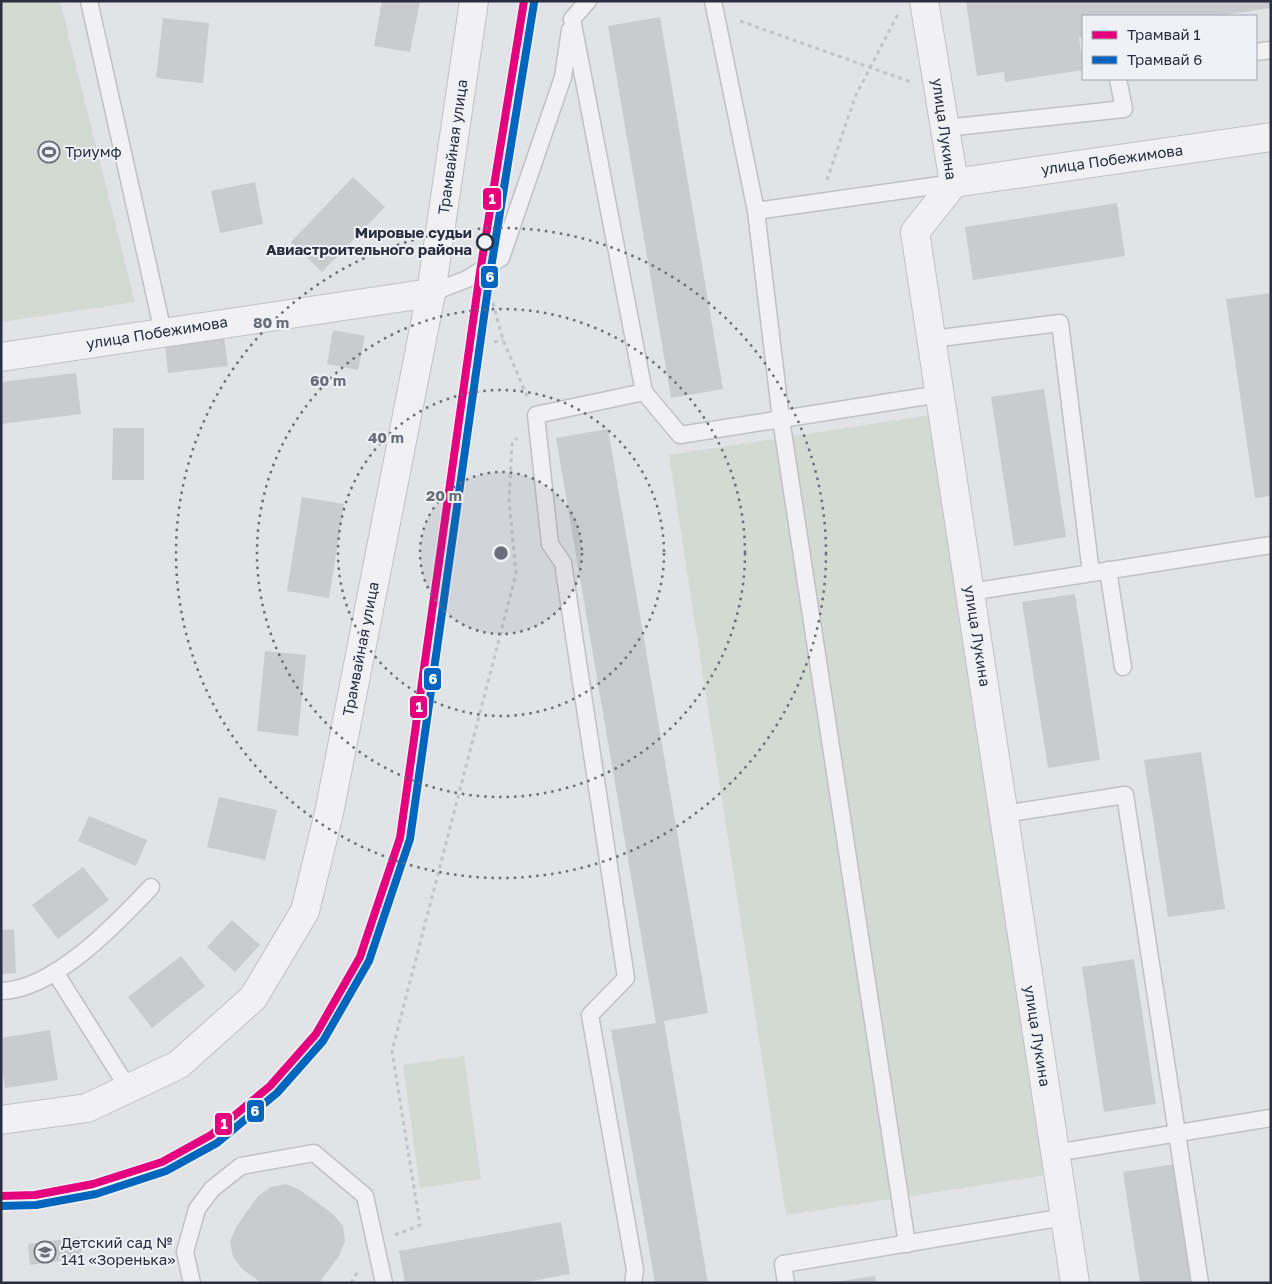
<svg xmlns="http://www.w3.org/2000/svg" width="1272" height="1284" font-family="'Golos Text',sans-serif">
	<style>
		.green { fill: #d2dad2 }
		.building { fill: #cacbce }
		.lines { fill: none; stroke-linecap: round; stroke-linejoin: round }
		.service-casing { stroke: #c0c1c4; stroke-width: 19 }
		.minor-casing { stroke: #c0c1c4; stroke-width: 30 }
		.tertiary-casing { stroke: #c0c1c4; stroke-width: 30 }
		.path { stroke: #c3c4ca; stroke-width: 3; stroke-dasharray: 4 4; stroke-linecap: butt }
		.service { stroke: #f1f1f3; stroke-width: 16 }
		.minor { stroke: #f1f1f3; stroke-width: 28 }
		.tertiary { stroke: #f1f1f3; stroke-width: 28 }
		.tram-1-casing { stroke: #eff1f6; stroke-width: 11 }
		.tram-2-casing { stroke: #eff1f6; stroke-width: 11 }
		.tram-1 { stroke: #e5007d; stroke-width: 8 }
		.tram-2 { stroke: #0065bd; stroke-width: 8 }
		.ring { fill: none; stroke: #6a6e79; stroke-width: 2.5; stroke-dasharray: 2.5 5 }
		.stop-dot { fill: #eff1f6; stroke: #292f3f; stroke-width: 2.5 }
		.labels { text-anchor: middle; stroke-width: 4; stroke-linejoin: round; paint-order: stroke }
		.street-label { font-size: 15px; fill: #292f3f; stroke: #eff1f6 }
		.poi-label { font-size: 15px; fill: #292f3f; stroke: #eff1f6; text-anchor: start }
		.stop-label { font-size: 15px; font-weight: bold; fill: #292f3f; stroke: #eff1f6; text-anchor: end }
		.centre { fill: #6a6e79; stroke: #eff1f6; stroke-width: 2.5 }
		.ring-label { font-size: 15px; text-anchor: middle; font-weight: bold; fill: #6a6e79; stroke: #eff1f6; stroke-width: 4; stroke-linejoin: round; paint-order: stroke }
		.line-badge { stroke: #eff1f6; stroke-width: 2 }
		.badge-label { font-size: 14px; text-anchor: middle; font-weight: bold; fill: #fff }
	</style>
	<rect width="100%" height="100%" fill="#e2e3e6"/>
	<g class="green">
		<polygon points="1,1 60,1 135,302 1,322"/>
		<polygon points="931,415 1047,1175 786,1215 669,455"/>
		<polygon points="464,1056 481,1179 420,1188 403,1065"/>
	</g>
	<g class="building">
		<polygon points="382,1 420,1 410,52 374,46"/>
		<polygon points="966,1 1271,1 1271,8 1216,16 1083,16 1083,37 1079,37 1083,70 1005,82 1004,72 977,76"/>
		<polygon points="660,17 723,389 671,398 608,26"/>
		<polygon points="163,18 209,23 203,83 156,78"/>
		<polygon points="353,177 385,207 322,272 291,242"/>
		<polygon points="255,182 263,224 220,233 211,191"/>
		<polygon points="1117,203 1125,256 973,280 965,227"/>
		<polygon points="1271,293 1271,496 1255,498 1226,299"/>
		<polygon points="333,330 365,336 358,370 327,364"/>
		<polygon points="224,336 228,366 168,373 165,344"/>
		<polygon points="76,373 81,414 1,424 1,382"/>
		<polygon points="1044,389 1066,537 1014,546 991,397"/>
		<polygon points="113,428 144,428 144,480 112,480"/>
		<polygon points="608,429 708,1013 664,1021 708,1283 655,1283 611,1030 656,1023 556,438"/>
		<polygon points="302,497 344,504 329,598 287,591"/>
		<polygon points="1075,594 1100,760 1048,768 1022,602"/>
		<polygon points="265,651 306,655 298,736 257,731"/>
		<polygon points="1201,752 1225,909 1168,917 1144,760"/>
		<polygon points="219,797 277,810 265,860 207,847"/>
		<polygon points="89,816 147,840 136,866 78,841"/>
		<polygon points="83,867 109,900 58,939 32,905"/>
		<polygon points="232,920 260,945 235,972 207,947"/>
		<polygon points="14,929 16,973 1,974 1,930"/>
		<polygon points="181,956 205,986 152,1028 128,997"/>
		<polygon points="1134,959 1156,1104 1104,1112 1082,967"/>
		<polygon points="50,1030 58,1080 5,1088 1,1063 1,1038"/>
		<polygon points="1176,1164 1194,1283 1140,1283 1123,1172"/>
		<polygon points="286,1184 300,1190 333,1214 343,1226 345,1241 339,1256 319,1283 262,1283 242,1269 233,1257 230,1242 236,1227 258,1196 271,1187"/>
		<polygon points="561,1222 570,1274 521,1283 405,1283 399,1251"/>
		<polygon points="80,1237 82,1258 30,1265 28,1244"/>
		<polygon points="875,1276 876,1283 834,1283 834,1282"/>
	</g>
	<g class="lines">
		<g class="service-casing">
			<g id="service">
				<polyline points="89,1 163,332"/>
				<polyline points="588,1 572,19 644,392 536,415 550,544 563,563 626,978 590,1015 635,1270 633,1283"/>
				<polyline points="713,1 756,211 954,183"/>
				<polyline points="1256,52 1271,50"/>
				<polyline points="945,128 1124,109 1118,79"/>
				<polyline points="756,211 781,419 907,1244"/>
				<polyline points="431,293 467,279 501,258 563,77 570,30"/>
				<polyline points="932,339 1060,323 1091,573"/>
				<polyline points="644,392 680,435 940,394"/>
				<polyline points="1108,570 1123,667"/>
				<polyline points="970,592 1271,545"/>
				<polyline points="1004,814 1125,795 1200,1283"/>
				<polyline points="55,972 128,1088"/>
				<path d="M 1,991 C 54,990 116,924 151,887"/>
				<polyline points="1055,1153 1271,1118"/>
				<polyline points="192,1283 185,1252 197,1209 212,1189 241,1166 314,1153 365,1196 384,1283"/>
				<polyline points="786,1283 783,1264 1065,1217"/>
			</g>
		</g>
		<g class="minor-casing">
			<g id="minor">
				<polyline points="924,1 954,183"/>
				<polyline points="1,357 431,293"/>
				<polyline points="1,1120 87,1108 178,1065 253,998 305,911 329,813 431,293 474,1"/>
			</g>
		</g>
		<g class="tertiary-casing">
			<polyline id="tertiary" points="1075,1283 915,232 954,183 1271,137"/>
		</g>
		<g class="path">
			<polyline points="740,21 911,82"/>
			<polyline points="827,180 855,97 898,14"/>
			<polyline points="479,298 492,300 503,340 527,396"/>
			<polyline points="494,342 503,340"/>
			<polyline points="395,1235 420,1225 392,1051 516,574 509,500 512,444 517,438"/>
			<polyline points="351,1283 358,1271"/>
		</g>
		<use href="#service" class="service"/>
		<use href="#minor" class="minor"/>
		<use href="#tertiary" class="tertiary"/>
		<g class="tram-1-casing">
			<polyline id="tram-1" points="1,1196 35,1195 93,1184 162,1162 211,1135 270,1086 316,1034 360,957 400,838 480,272 524,1"/>
		</g>
		<g class="tram-2-casing">
			<polyline id="tram-2" points="1,1206 36,1205 96,1194 166,1171 217,1143 277,1093 323,1041 369,961 410,839 490,274 534,3"/>
		</g>
		<use href="#tram-1" class="tram-1"/>
		<use href="#tram-2" class="tram-2"/>
	</g>
	<circle cx="501" cy="553" r="81" fill="#6a6e79" fill-opacity=".12"/>
	<g class="ring">
		<circle cx="501" cy="553" r="81"/>
		<circle cx="501" cy="553" r="163"/>
		<circle cx="501" cy="553" r="244"/>
		<circle cx="501" cy="553" r="325"/>
	</g>
	<defs>
		<g id="stadium-ring" transform="scale(1.125)"><circle r="9.5" fill="#eff1f6" stroke="#6a6e79" stroke-width="1.5"/><path d="M0-5a6.5 5 0 1 0 0 10a6.5 5 0 1 0 0-10ZM-3.5-1.8h7v3.6h-7Z" fill="#6a6e79"/></g>
		<g id="school-ring" transform="scale(1.125)"><circle r="9.5" fill="#eff1f6" stroke="#6a6e79" stroke-width="1.5"/><path d="M0-5L7-2L0 1L-7-2ZM-4 1L0 2.5L4 1V4Q0 6-4 4Z" fill="#6a6e79"/></g>
	</defs>
	<g fill-rule="evenodd">
		<use href="#stadium-ring" x="49" y="152"/>
		<use href="#school-ring" x="45" y="1252"/>
	</g>
	<circle class="stop-dot" cx="485" cy="242" r="8"/>
	<g class="labels">
		<g class="street-label">
			<text transform="translate(944 129) rotate(82)" y="5">улица Лукина</text>
			<text transform="translate(453 147) rotate(-82)" y="5">Трамвайная улица</text>
			<text transform="translate(1112 160) rotate(-8)" y="5">улица Побежимова</text>
			<text transform="translate(157 333) rotate(-9)" y="5">улица Побежимова</text>
			<text transform="translate(977 636) rotate(81)" y="5">улица Лукина</text>
			<text transform="translate(361 649) rotate(-79)" y="5">Трамвайная улица</text>
			<text transform="translate(1037 1036) rotate(81)" y="5">улица Лукина</text>
		</g>
		<g class="poi-label">
			<text x="65" y="157">Триумф</text>
			<text x="61" y="1248">Детский сад №<tspan x="61" dy="17">141 «Зоренька»</tspan></text>
		</g>
		<g class="stop-label">
			<text x="472" y="238">Мировые судьи<tspan x="472" dy="17">Авиастроительного района</tspan></text>
		</g>
	</g>
	<circle cx="501" cy="553" r="8" class="centre"/>
	<g class="ring-label">
		<text x="271" y="328">80 m</text>
		<text x="328" y="386">60 m</text>
		<text x="386" y="443">40 m</text>
		<text x="444" y="501">20 m</text>
	</g>
	<g class="line-badge">
		<rect x="482" y="187" width="20" height="24" rx="5" fill="#e5007d"/>
		<rect x="480" y="265" width="19" height="24" rx="5" fill="#0065bd"/>
		<rect x="423" y="667" width="19" height="24" rx="5" fill="#0065bd"/>
		<rect x="409" y="695" width="19" height="24" rx="5" fill="#e5007d"/>
		<rect x="246" y="1099" width="19" height="24" rx="5" fill="#0065bd"/>
		<rect x="214" y="1112" width="19" height="24" rx="5" fill="#e5007d"/>
	</g>
	<g class="badge-label">
		<text x="492" y="204">1</text>
		<text x="490" y="282">6</text>
		<text x="433" y="684">6</text>
		<text x="419" y="712">1</text>
		<text x="255" y="1116">6</text>
		<text x="224" y="1129">1</text>
	</g>
	<rect width="1272" height="1284" fill="none" stroke="#292f3f" stroke-width="5"/>
	<rect x="1082" y="15" width="175" height="65" fill="#eff1f6" stroke="#a0a3ad"/>
	<rect x="1092" y="31" width="25" height="8" fill="#e5007d" stroke="#a0a3ad"/>
	<text x="1127" y="40" font-size="15" fill="#292f3f">Трамвай 1</text>
	<rect x="1092" y="56" width="25" height="8" fill="#0065bd" stroke="#a0a3ad"/>
	<text x="1127" y="65" font-size="15" fill="#292f3f">Трамвай 6</text>
</svg>
